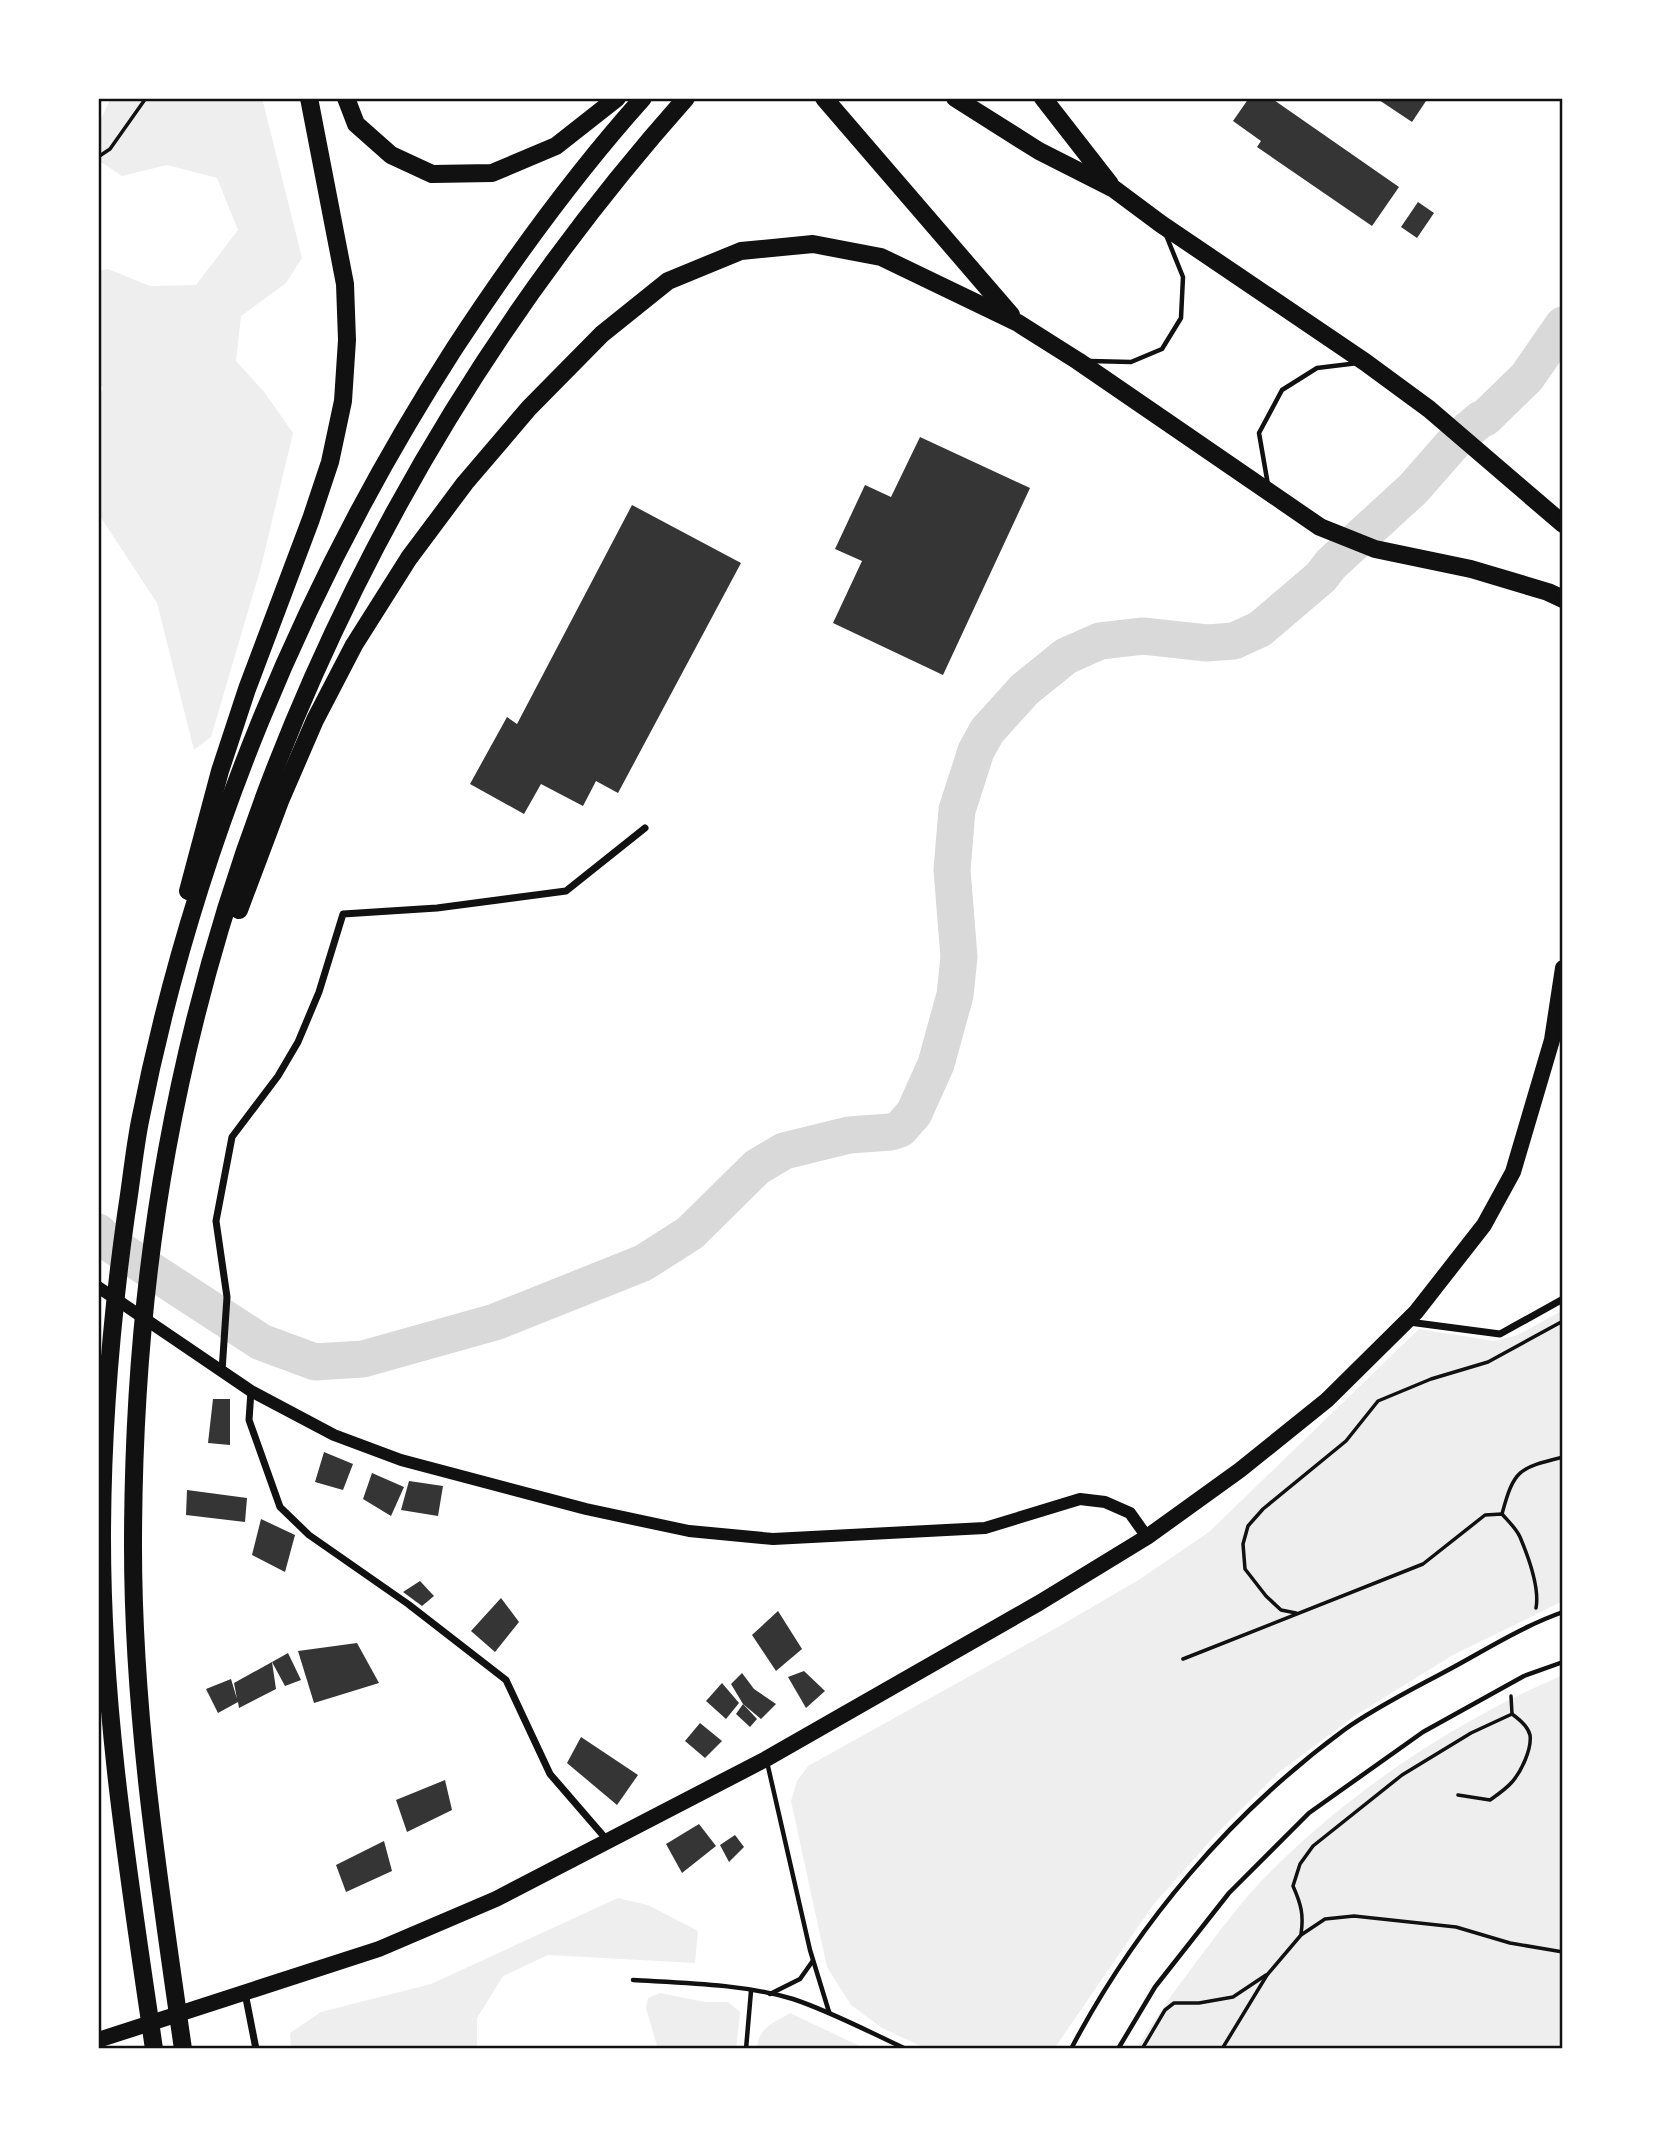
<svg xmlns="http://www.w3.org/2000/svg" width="1661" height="2147" font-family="Manrope,sans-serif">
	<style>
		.green { fill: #eee }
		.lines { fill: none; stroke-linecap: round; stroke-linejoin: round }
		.river { stroke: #d9d9d9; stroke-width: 37 }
		.building { fill: #353535 }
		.path { stroke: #111; stroke-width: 3.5 }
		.service { stroke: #111; stroke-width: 4.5 }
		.minor { stroke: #111; stroke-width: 7 }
		.tertiary { stroke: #111; stroke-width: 12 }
		.trunk { stroke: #111; stroke-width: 16 }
		.motorway { stroke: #111; stroke-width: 18 }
		.neatline { fill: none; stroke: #111; stroke-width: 2.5 }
	</style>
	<rect width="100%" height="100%" fill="#fff"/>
	<g class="green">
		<polygon points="111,98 262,98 302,258 286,283 241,316 236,361 265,393 293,433 261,567 211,737 194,750 157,603 98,513 98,401 103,388 98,381 98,271 108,269 150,286 196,285 238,230 217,178 167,165 122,176 98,160 98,125"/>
		<polygon points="1563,1310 1563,1601 1453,1655 1356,1715 1279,1772 1219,1831 1153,1905 1054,2049 927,2049 882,2028 851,2005 827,1967 791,1801 797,1781 808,1766 1058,1627 1140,1579 1209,1532 1419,1329 1494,1341 1518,1335"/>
		<path d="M 1563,1675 L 1563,2049 L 1137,2049 C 1154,2019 1173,1993 1194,1965 C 1218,1933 1243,1899 1272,1870 C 1355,1788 1456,1721 1563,1675 Z"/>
		<polygon points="618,1898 648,1905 698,1931 695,1963 548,1955 503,1976 477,2018 477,2049 291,2049 290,2033 321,2012 431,1984"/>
		<polygon points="660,1993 705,2002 728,2002 740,2012 736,2049 658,2049 646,2008 648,1998"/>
		<path d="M 790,2013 L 866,2049 L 757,2049 C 758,2027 774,2023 790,2013 Z"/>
	</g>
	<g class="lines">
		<polyline class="river" points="98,1232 112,1245 261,1342 315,1362 363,1359 495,1322 643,1263 690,1233 757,1167 784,1151 849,1135 891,1132 900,1129 914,1113 936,1064 955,995 959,957 952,870 957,810 976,751 987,731 1025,689 1066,656 1100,641 1143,636 1207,643 1234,641 1260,629 1321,577 1331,564 1413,489 1456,440 1481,419 1485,418 1527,377 1563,325"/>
	</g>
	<g class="building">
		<polygon points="1249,98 1271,98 1399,187 1372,226 1257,147 1261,141 1233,121"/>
		<polygon points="1376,98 1428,98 1412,122"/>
		<polygon points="1418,202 1434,213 1417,238 1401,227"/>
		<polygon points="920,437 1030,488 943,675 833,623 862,561 835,549 865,485 891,497"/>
		<polygon points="632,505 741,563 618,793 596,781 583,806 541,784 524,814 470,784 507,717 517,724"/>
		<polygon points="213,1399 230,1399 230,1445 208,1443"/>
		<polygon points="324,1452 353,1464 343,1490 315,1482"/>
		<polygon points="372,1473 404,1487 391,1516 363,1499"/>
		<polygon points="409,1481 443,1486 438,1516 401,1510"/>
		<polygon points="187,1490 247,1498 245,1522 186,1515"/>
		<polygon points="261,1519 295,1535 285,1572 252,1555"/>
		<polygon points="420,1581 434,1596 422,1606 403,1592"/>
		<polygon points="501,1598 519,1622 495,1652 471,1631"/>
		<polygon points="778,1611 802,1649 776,1671 752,1635"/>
		<polygon points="357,1643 379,1683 314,1703 298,1651"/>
		<polygon points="288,1653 301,1680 285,1686 272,1662"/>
		<polygon points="272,1662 276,1689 239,1708 238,1702 218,1713 206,1689 231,1679 237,1699 234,1683"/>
		<polygon points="804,1671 825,1691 806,1708 788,1677"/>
		<polygon points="742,1673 754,1689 776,1704 761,1719 743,1704 731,1684"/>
		<polygon points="722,1683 739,1703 726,1719 706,1701"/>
		<polygon points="743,1704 757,1719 750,1727 736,1714"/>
		<polygon points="700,1723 722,1741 705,1758 685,1741"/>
		<polygon points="581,1737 638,1775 617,1805 567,1763"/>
		<polygon points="445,1780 452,1810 407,1832 396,1800"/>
		<polygon points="699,1824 716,1846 682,1873 666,1844"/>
		<polygon points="735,1835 744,1847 729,1862 720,1845"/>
		<polygon points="384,1841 392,1871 346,1892 336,1865"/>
	</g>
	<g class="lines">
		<g class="path">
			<polyline points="98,157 110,149 146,98"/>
			<path d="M 1502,1514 C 1514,1469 1519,1468 1563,1457"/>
			<polyline points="1296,1613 1281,1610 1266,1596 1245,1569 1243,1544 1248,1526 1263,1509 1346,1441 1378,1401 1431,1379 1488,1362 1563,1321"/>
			<path d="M 1183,1659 L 1423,1564 L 1485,1515 L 1502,1514 C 1508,1521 1516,1528 1520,1537 C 1528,1556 1540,1587 1536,1608"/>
			<path d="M 1458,1795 L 1490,1800 C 1497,1795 1506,1789 1512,1782 C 1521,1772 1532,1749 1530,1735 C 1528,1726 1519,1719 1512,1714"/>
			<path d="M 1301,1934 C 1304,1915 1301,1904 1293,1886 L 1300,1864 L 1313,1846 L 1402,1775 L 1471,1733 L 1512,1714 L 1511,1696"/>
			<polyline points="1142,2049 1165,2010 1174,2003 1199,2003 1233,1997 1266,1975"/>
			<polyline points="1222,2049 1267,1975 1301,1935 1325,1919 1354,1916 1456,1927 1510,1943 1563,1952"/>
		</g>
		<g class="service">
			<polyline points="1090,361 1131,362 1162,349 1181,318 1183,277 1166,235"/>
			<polyline points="1268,485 1259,433 1282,390 1317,368 1358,363"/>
			<polyline points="767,1762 810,1950 829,2012"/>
			<path d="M 633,1980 C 685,1983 743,1984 793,1999 C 832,2012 869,2032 906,2049"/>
			<polyline points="770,1994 800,1979 812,1962"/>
			<polyline points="746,2049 751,1991"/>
			<path d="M 1071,2049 C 1136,1925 1231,1813 1344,1730 C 1376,1707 1415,1688 1450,1669 C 1487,1649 1523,1626 1563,1612"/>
			<polyline points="1118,2049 1155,1987 1229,1893 1309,1813 1423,1732 1524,1676 1563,1662"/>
		</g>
		<g class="minor">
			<polyline points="1409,1322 1500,1334 1563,1299"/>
			<polyline points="222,1371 227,1297 216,1221 232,1137 278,1076 298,1042 319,992 343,914 437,908 566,891 645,828"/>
			<polyline points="251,1391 249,1420 280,1507 309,1535 408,1604 506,1680 550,1774 607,1840"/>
			<polyline points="245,1993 256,2049"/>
		</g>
		<polyline class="tertiary" points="98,1287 251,1391 334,1435 401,1460 586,1509 689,1531 773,1539 985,1528 1080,1499 1105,1502 1130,1513 1147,1537"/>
		<polyline class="trunk" points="98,2040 379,1949 496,1899 766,1759 1039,1603 1147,1537 1240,1470 1327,1400 1416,1312 1484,1225 1513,1172 1552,1040 1563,968"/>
		<g class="motorway">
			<polyline points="346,98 356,124 391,155 432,174 492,173 556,146 617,98"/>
			<polyline points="824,98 1011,315"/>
			<polyline points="955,98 1039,151 1114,189 1161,224 1365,362 1429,409 1563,524"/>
			<polyline points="1043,98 1110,184"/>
			<polyline points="188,891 220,771 247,689 311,519 330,462 343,401 347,340 345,284 309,98"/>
			<polyline points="239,910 280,801 315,720 354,645 409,558 465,483 529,408 602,334 668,281 741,251 813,244 881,257 1018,323 1078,361 1320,527 1375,549 1471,569 1548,592 1563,599"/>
			<path d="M 154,2049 C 129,1877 102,1713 102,1539 C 102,1430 111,1322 126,1215 C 131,1184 134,1152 140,1121 C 194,847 303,584 454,349 C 511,262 573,176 643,98"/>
			<path d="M 183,2049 C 159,1882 133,1716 133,1547 C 133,1415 143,1281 167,1150 C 238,760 423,394 686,98"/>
		</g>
	</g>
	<rect width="1661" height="2147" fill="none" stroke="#ffffff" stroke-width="200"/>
	<rect x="100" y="100" width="1461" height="1947" class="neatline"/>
</svg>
